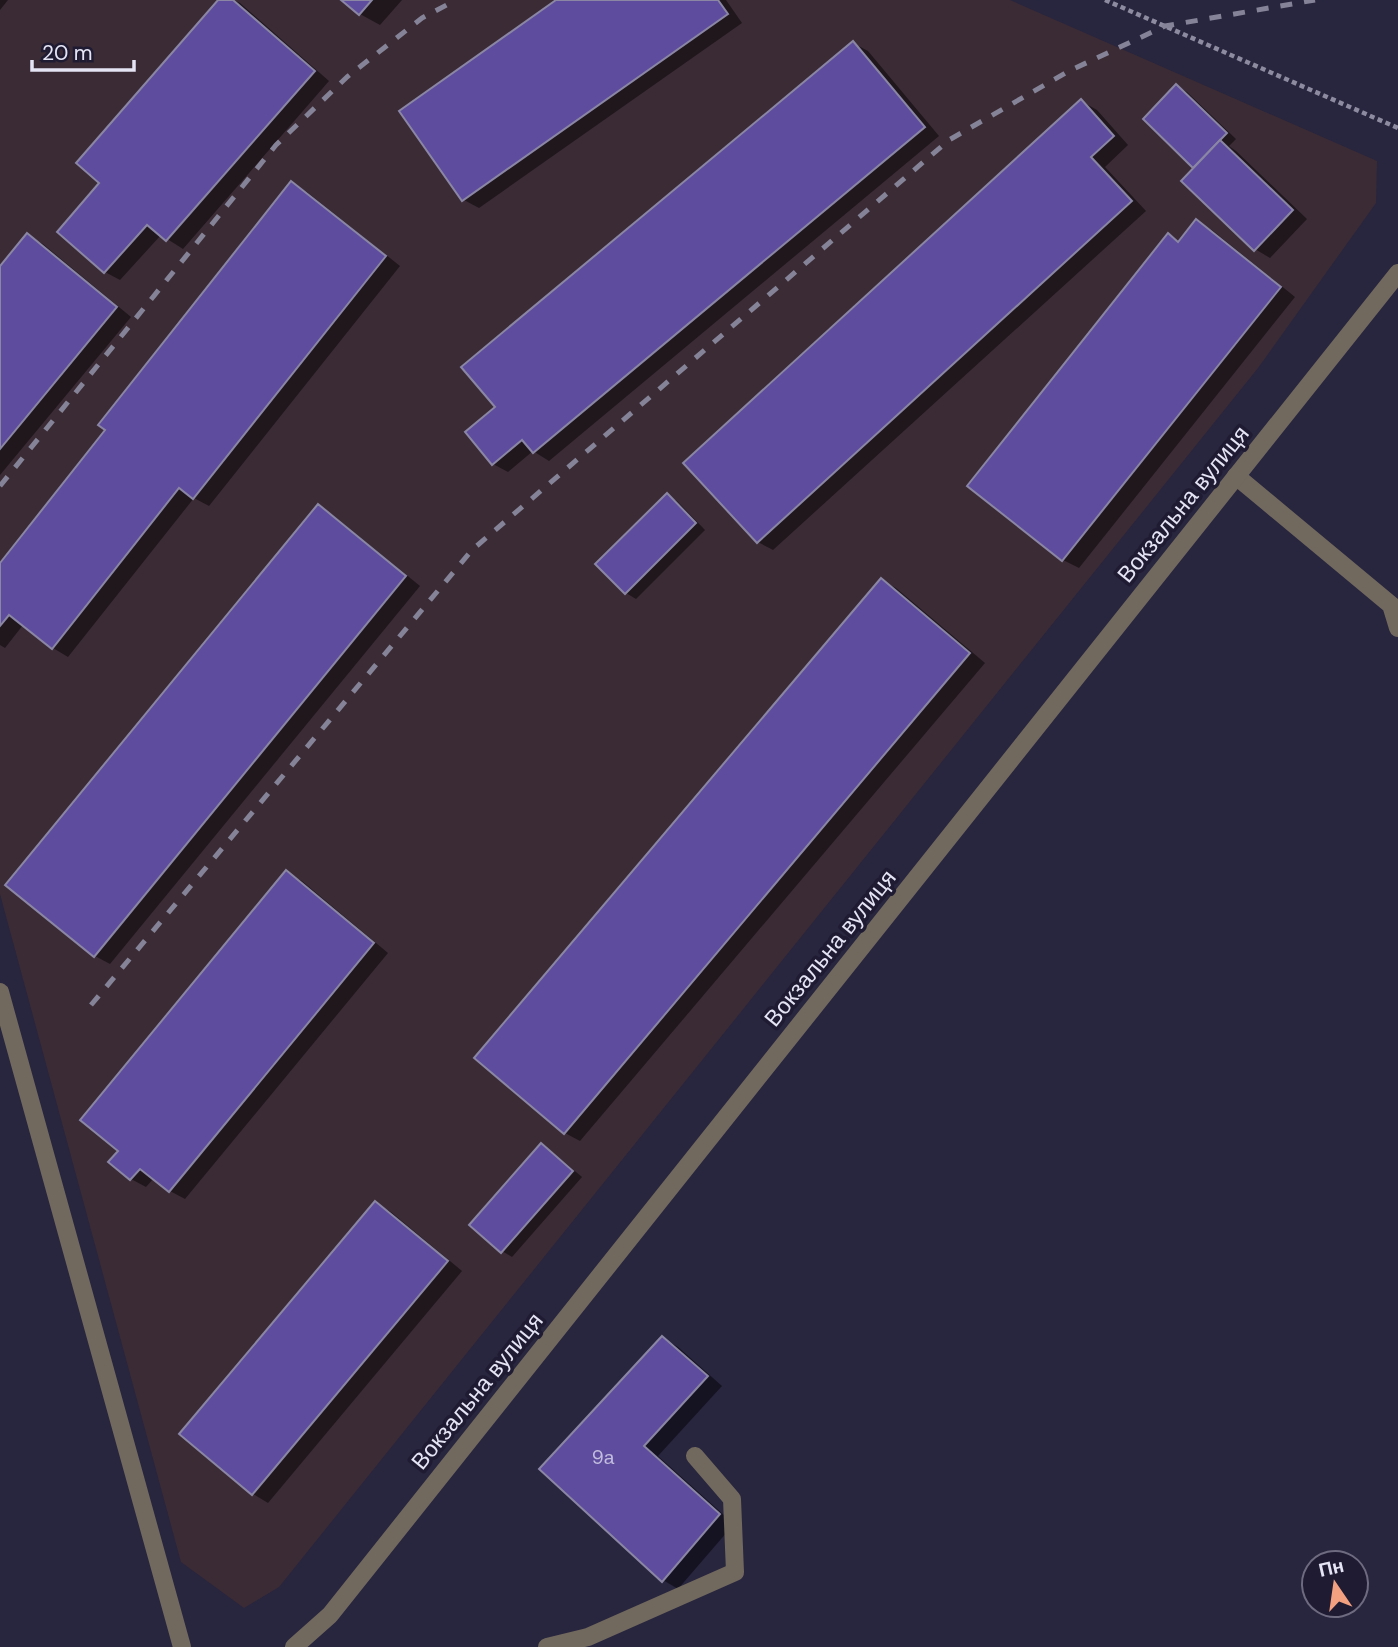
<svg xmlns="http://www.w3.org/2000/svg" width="1398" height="1647" font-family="'DM Sans',sans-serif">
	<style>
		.industrial { fill: #3b2b35 }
		.shadow { fill: #0007 }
		.building { fill: #5e4c9e; stroke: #8a86a4; stroke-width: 2 }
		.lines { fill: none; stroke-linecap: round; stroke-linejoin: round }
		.path { stroke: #8d8ba0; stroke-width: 4.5; stroke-dasharray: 5 3.5; stroke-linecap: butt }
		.minor { stroke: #71685e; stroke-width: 18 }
		.rail { stroke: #858397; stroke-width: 5; stroke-dasharray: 12 12; stroke-linecap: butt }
		.labels { text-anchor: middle; stroke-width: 7; stroke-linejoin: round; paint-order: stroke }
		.number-label { font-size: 19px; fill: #c3bede }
		.street-label { font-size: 23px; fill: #e5e4f4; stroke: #1f1b33 }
	</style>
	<rect width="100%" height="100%" fill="#28253e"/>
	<polygon class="industrial" points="0,0 1010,0 1377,161 1376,203 1258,368 279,1587 244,1608 181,1562 0,894"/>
	<g class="shadow">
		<polygon points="0,0 8,0 0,10"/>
		<polygon points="220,0 234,0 240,3 329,81 183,249 161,235 120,280 105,272 59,232 102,183"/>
		<polygon points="344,0 402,0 380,25 360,14"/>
		<polygon points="559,0 726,0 742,23 479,208 464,200"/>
		<polygon points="853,43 868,51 939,136 549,461 533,451 508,472 493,464 497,408"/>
		<polygon points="1177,86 1187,92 1236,139 1229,146 1236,151 1307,219 1270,258 1255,249 1195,168 1145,119"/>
		<polygon points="1081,101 1097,110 1128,145 1105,167 1146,211 773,550 758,542"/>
		<polygon points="291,184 307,192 400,266 209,506 194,498 68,657 53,648 23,625 5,648 0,645 0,566 108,430"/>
		<polygon points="1197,222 1212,230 1295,297 1079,568 1063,560 970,485 1168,236 1180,242"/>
		<polygon points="27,235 43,244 131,317 0,475 0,268"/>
		<polygon points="667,495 677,501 705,530 636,599 626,593"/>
		<polygon points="318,506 333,515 420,586 110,964 95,956"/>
		<polygon points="881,580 896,588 985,663 580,1141 565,1133"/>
		<polygon points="287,873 302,881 388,953 185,1199 170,1191 154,1178 146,1187 131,1179"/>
		<polygon points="541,1145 551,1151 582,1177 512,1257 502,1251"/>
		<polygon points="376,1203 391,1212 462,1271 268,1503 253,1494"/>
		<polygon points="663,1338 678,1347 722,1386 658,1456 734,1524 678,1589 663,1580 542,1469"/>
	</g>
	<g class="building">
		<polygon points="218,0 233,0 315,71 166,241 147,225 104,273 57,232 99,183 76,163"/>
		<polygon points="341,0 372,0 359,15"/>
		<polygon points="556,0 718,0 728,14 462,201 399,111"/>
		<polygon points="853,41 925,127 533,453 522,440 492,465 465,432 495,407 461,367"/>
		<polygon points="1176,84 1227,133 1193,168 1143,119"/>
		<polygon points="1081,99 1114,136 1091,157 1132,201 757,543 683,463"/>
		<polygon points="1220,140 1293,210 1254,251 1181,181"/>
		<polygon points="291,181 386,256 193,499 179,488 52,649 9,615 0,626 0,563 105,430 98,425"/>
		<polygon points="1196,219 1281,287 1062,561 967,486 1168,233 1178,242"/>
		<polygon points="27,233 117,307 0,449 0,266"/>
		<polygon points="667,493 696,523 625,594 595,564"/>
		<polygon points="318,504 406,576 94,957 5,885"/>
		<polygon points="881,578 970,653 564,1134 474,1058"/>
		<polygon points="286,870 374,943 169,1192 140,1169 130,1180 108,1162 118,1151 80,1120"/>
		<polygon points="541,1143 573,1171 501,1253 469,1225"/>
		<polygon points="375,1201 448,1261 252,1495 179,1434"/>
		<polygon points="662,1336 708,1376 644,1446 720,1514 662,1582 539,1469"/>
	</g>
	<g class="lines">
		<polyline class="path" points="1105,0 1398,128"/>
		<g class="minor">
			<polyline points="1236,476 1391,605 1398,628"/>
			<polyline points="0,992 182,1647"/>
			<polyline points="294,1647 330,1615 1398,273"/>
			<polyline points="547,1647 588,1637 735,1572 732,1499 695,1456"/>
		</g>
		<g class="rail">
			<polyline points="0,486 276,145 347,77 422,18 456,0"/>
			<polyline points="91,1005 472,550 949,140 1069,71 1165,26 1315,0"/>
		</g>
	</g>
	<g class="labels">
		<g class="number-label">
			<text x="603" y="1464">9а</text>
		</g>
		<g class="street-label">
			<text transform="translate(1183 504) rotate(-51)" y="8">Вокзальна вулиця</text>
			<text transform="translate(830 948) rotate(-51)" y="8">Вокзальна вулиця</text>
			<text transform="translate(477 1391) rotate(-51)" y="8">Вокзальна вулиця</text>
		</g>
	</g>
	<g transform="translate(1335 1584) rotate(347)"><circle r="33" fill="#1f1b33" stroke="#6e6b80" stroke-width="2"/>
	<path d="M0-5L12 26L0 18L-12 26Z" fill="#f2a080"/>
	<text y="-10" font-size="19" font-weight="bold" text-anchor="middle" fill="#e5e4f4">Пн</text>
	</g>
	<path d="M32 60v10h102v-10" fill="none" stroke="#e5e4f4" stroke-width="3.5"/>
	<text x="42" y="60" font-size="21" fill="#e5e4f4" stroke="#1f1b33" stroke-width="5" paint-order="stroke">20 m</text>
</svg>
